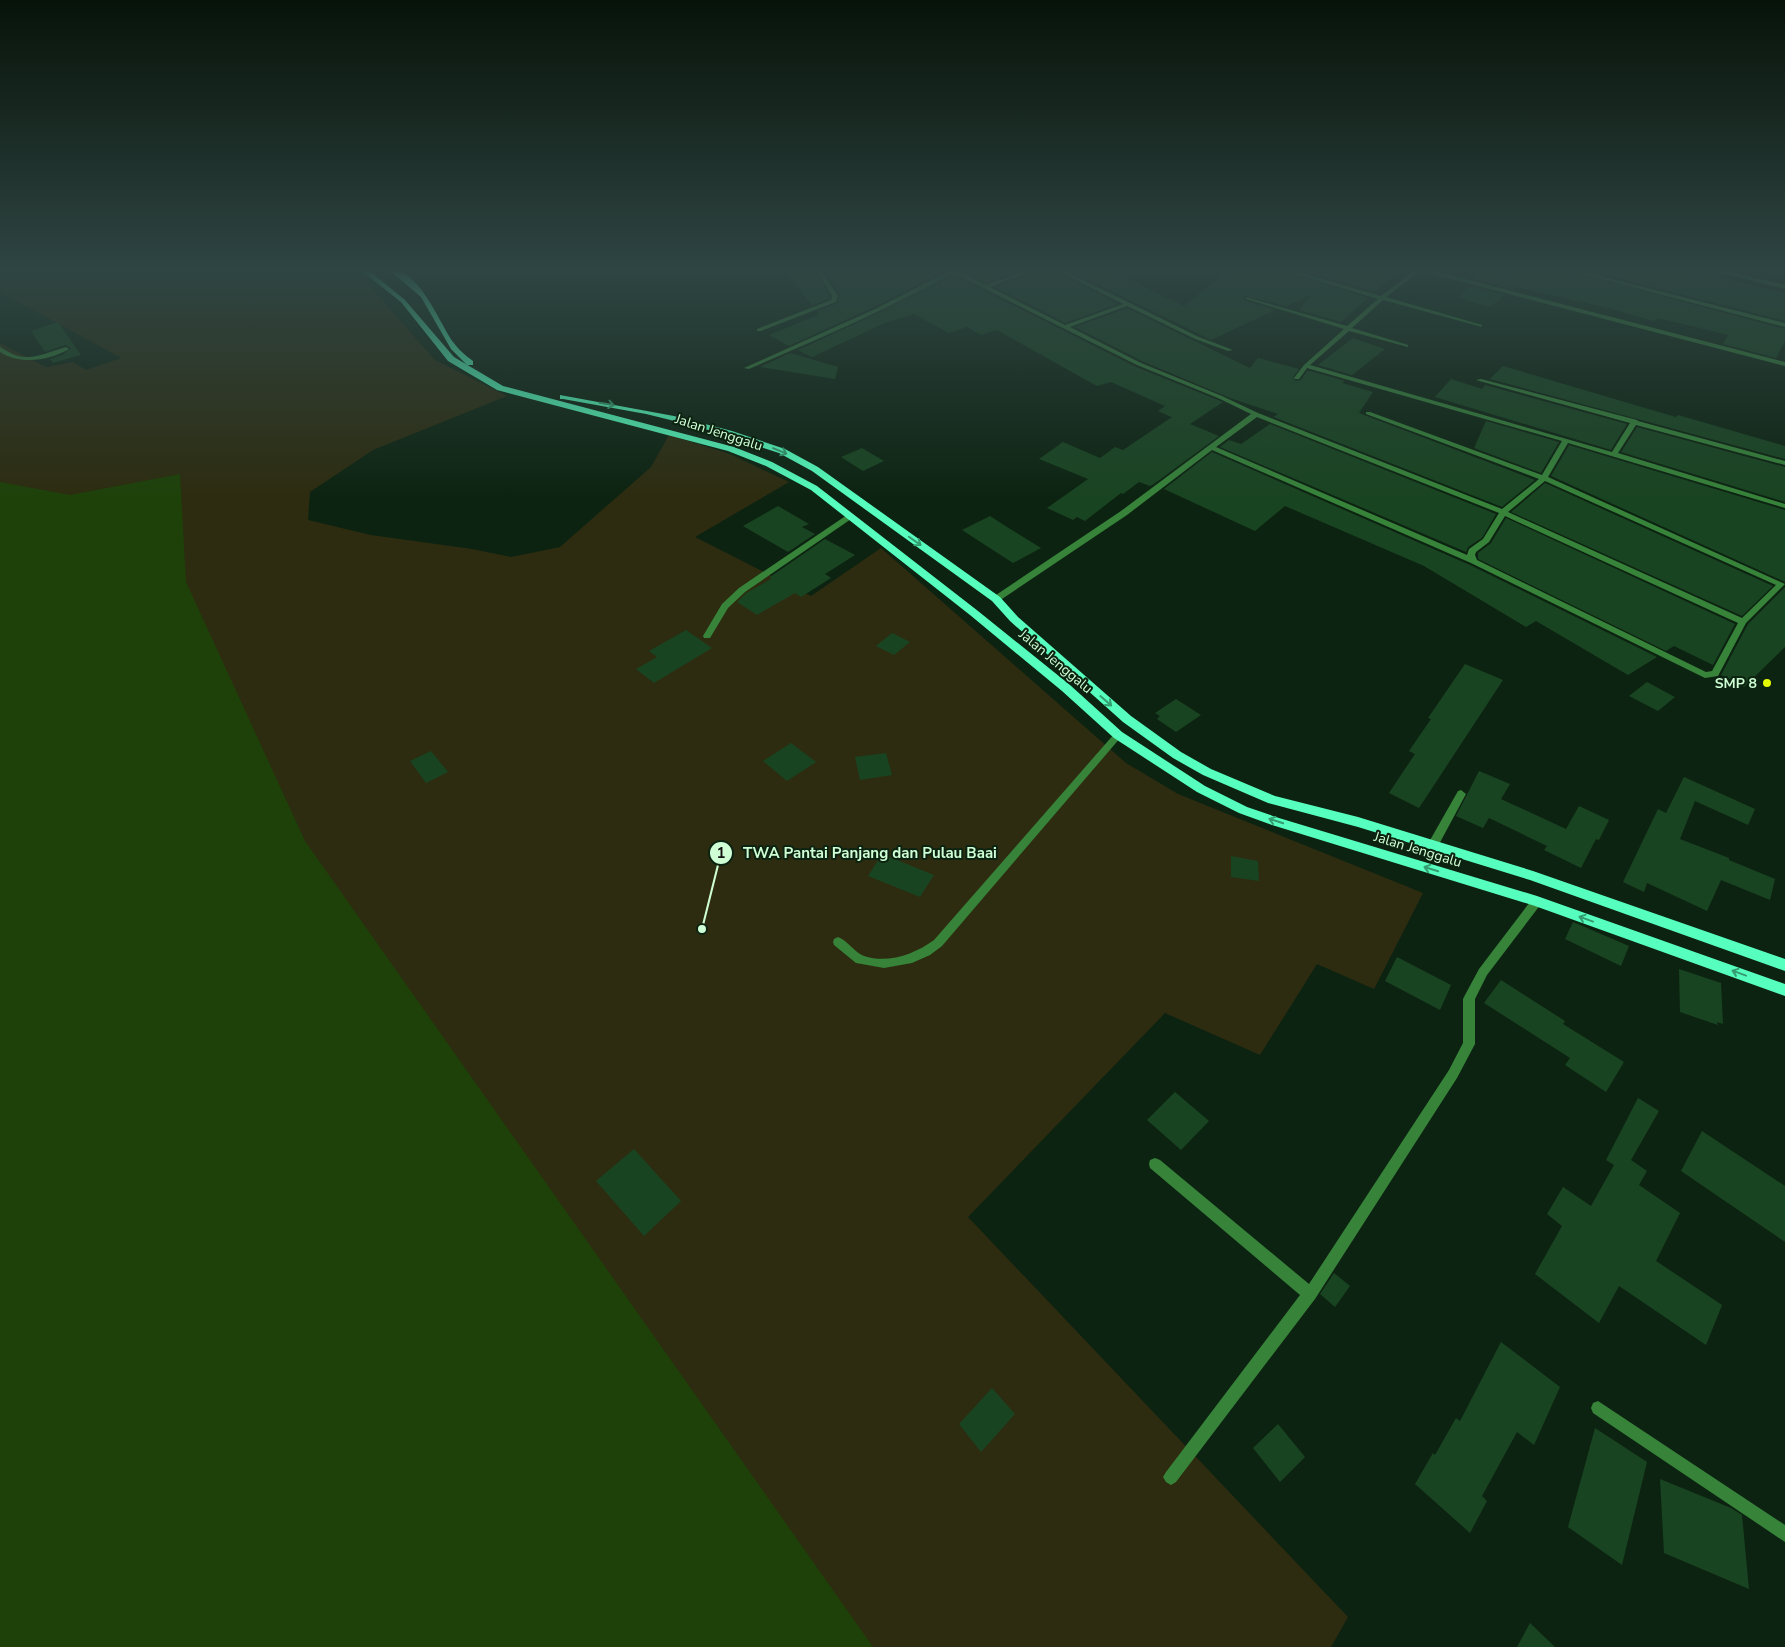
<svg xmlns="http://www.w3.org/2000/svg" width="1785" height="1647" font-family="'Nunito Sans',sans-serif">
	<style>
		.green { fill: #2d2c10 }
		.water { fill: #1e4109 }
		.building { fill: #194421 }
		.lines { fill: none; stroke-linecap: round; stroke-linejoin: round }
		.service { fill: #37833a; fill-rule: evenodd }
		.minor { fill: #37833a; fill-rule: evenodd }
		.primary { fill: #56ffbe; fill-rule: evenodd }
		.oneway { stroke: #359c70 }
		.poi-dot { fill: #e4fa00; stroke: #0d2311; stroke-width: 2 }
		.labels { text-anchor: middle; stroke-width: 4; stroke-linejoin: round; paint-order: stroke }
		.street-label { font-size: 14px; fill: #cfffd4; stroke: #0d2311 }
		.poi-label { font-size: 14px; font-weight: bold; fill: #cfffd4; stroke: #0d2311; text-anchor: end }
		.leader { fill: none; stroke: #cfffd4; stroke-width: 2 }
		.callout-dot { fill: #cfffd4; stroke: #0d2311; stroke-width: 2 }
		.mark-label { font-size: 15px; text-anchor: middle; font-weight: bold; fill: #111 }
		.callout-label { font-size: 15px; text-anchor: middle; font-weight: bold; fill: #cfffd4; stroke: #0d2311; stroke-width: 4; stroke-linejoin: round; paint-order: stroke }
	</style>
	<rect width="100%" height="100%" fill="#0d2311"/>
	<polygon class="green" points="0,268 347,268 363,278 435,360 507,396 373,450 310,492 308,520 371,535 472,549 511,557 560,547 651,467 669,435 730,454 789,482 695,537 811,596 881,548 1126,763 1178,794 1423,893 1374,989 1317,964 1260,1055 1165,1013 968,1217 1348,1617 1331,1647 0,1647 0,343 46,367 73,362 86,370 121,358 0,292"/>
	<polygon class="water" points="180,474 186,582 305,841 873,1647 0,1647 0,482 70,495"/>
	<g class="building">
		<polygon points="782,268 813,268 830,296 829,299 812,305"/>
		<polygon points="823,268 943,268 945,271 874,307 789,346 769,335 811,318 810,318 819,314 817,311 838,303 840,295"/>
		<polygon points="957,268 1025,268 986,283"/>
		<polygon points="1042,268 1050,268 1118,304 1065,323 995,287"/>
		<polygon points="1064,268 1105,268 1184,306 1232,268 1273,268 1368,298 1341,322 1299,310 1311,295 1286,306 1245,296 1245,301 1275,310 1211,340"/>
		<polygon points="1293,268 1402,268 1375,292"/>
		<polygon points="1484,268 1507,274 1508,268 1557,268 1785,329 1785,341 1776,358 1723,344 1728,335 1658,318 1654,321 1604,307 1515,287 1512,289 1474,279"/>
		<polygon points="1578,268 1675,268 1785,293 1785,321"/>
		<polygon points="953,275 1136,367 1223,402 1190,424 1219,436 1154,484 1150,486 1139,482 1123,494 1121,493 1085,521 1077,517 1073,520 1047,508 1088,479 1039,459 1063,442 1100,458 1115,447 1123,450 1172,417 1176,419 1158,411 1165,406 1111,382 1097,386 997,330 981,335 967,327 949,333 914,314 885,323 812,357 798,350 878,313"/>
		<polygon points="1469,286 1505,295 1490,307 1458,298"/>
		<polygon points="1127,308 1250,368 1258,358 1299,369 1293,377 1295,381 1301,380 1307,371 1310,371 1345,381 1342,383 1373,392 1359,413 1535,480 1502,507 1276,418 1273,417 1278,414 1230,398 1142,361 1075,327"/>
		<polygon points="58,322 81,355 53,363 50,359 62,355 71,348 65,345 45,352 31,331"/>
		<polygon points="1353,338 1385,349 1352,375 1318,365"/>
		<polygon points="790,353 838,367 835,379 760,367"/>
		<polygon points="1503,366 1652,410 1676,417 1678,415 1785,446 1785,459 1490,379"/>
		<polygon points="1451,379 1482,389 1485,385 1627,424 1611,450 1435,397"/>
		<polygon points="1486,421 1559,442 1541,473 1474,448"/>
		<polygon points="1270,424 1496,514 1482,538 1468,547 1466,552 1220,447 1229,440 1241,444"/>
		<polygon points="1637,427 1785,467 1785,502 1621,452"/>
		<polygon points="1569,445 1785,510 1785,582 1551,476"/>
		<polygon points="862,448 884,461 863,471 841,457"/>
		<polygon points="1212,452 1470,565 1657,657 1628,675 1536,621 1526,627 1424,566 1285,506 1255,531 1164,489"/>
		<polygon points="1545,483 1773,586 1742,616 1511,512"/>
		<polygon points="778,506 809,524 802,527 815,534 788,552 743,526"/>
		<polygon points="990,516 1007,527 1041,548 1013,563 962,530"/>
		<polygon points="1506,518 1735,624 1713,665 1674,646 1666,651 1478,559 1478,553 1491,543"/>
		<polygon points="825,539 855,555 825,574 831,578 801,597 795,593 757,615 737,602 746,593 771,579 770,577"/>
		<polygon points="1785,587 1785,647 1744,687 1721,675 1748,624"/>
		<polygon points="686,630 712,648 654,683 636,669 657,657 649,651"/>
		<polygon points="892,633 910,642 894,655 876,646"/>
		<polygon points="1465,664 1503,680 1419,808 1389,793 1415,754 1409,751 1431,719 1428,718"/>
		<polygon points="1647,682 1675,697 1658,711 1629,696"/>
		<polygon points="1176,699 1201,715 1176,732 1157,719 1160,716 1155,713"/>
		<polygon points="791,743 816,762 787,781 763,761"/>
		<polygon points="431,751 448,772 426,783 410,761"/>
		<polygon points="886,753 892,775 860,780 855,757"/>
		<polygon points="1479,771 1510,784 1501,799 1566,829 1579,806 1609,820 1599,840 1596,839 1581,868 1544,850 1547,846 1489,818 1483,828 1456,816"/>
		<polygon points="1684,777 1755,809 1748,825 1695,801 1680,839 1729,858 1729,860 1775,879 1770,900 1721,880 1707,911 1647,883 1644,892 1623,882 1658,809 1666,813"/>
		<polygon points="882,854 934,875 920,897 868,876"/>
		<polygon points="1231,856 1258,861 1259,881 1231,877"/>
		<polygon points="1573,922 1629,946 1621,966 1565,939"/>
		<polygon points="1397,957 1451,985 1440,1010 1385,981"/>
		<polygon points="1679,969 1721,983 1723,1024 1717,1022 1718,1025 1680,1012"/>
		<polygon points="1501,980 1565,1021 1563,1024 1624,1062 1606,1092 1565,1065 1570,1058 1484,1003"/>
		<polygon points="1175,1092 1209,1121 1181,1150 1147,1120"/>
		<polygon points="1638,1098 1659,1111 1631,1160 1647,1171 1639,1185 1680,1213 1656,1261 1722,1305 1706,1345 1619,1286 1599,1323 1535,1274 1562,1226 1547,1214 1563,1187 1591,1206 1614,1165 1606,1160"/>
		<polygon points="1702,1131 1785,1186 1785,1242 1681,1171"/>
		<polygon points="634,1149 681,1201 644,1236 596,1181"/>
		<polygon points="1334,1273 1350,1286 1335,1307 1320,1294"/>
		<polygon points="1501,1342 1560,1387 1534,1445 1517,1432 1482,1496 1487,1501 1470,1533 1415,1484 1433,1453 1435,1455 1456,1418 1460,1421"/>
		<polygon points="992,1388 1015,1414 981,1452 959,1424"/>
		<polygon points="1278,1424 1305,1457 1280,1482 1253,1448"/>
		<polygon points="1595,1428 1647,1462 1622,1565 1568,1527"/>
		<polygon points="1660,1479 1731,1508 1742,1515 1749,1589 1664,1553"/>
		<polygon points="1530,1623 1555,1647 1517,1647"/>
	</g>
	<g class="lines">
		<path class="service" d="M 1118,732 L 1123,735 L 1121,737 L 942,946 L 930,955 L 912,963 L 884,968 L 856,963 L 834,945 L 833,942 L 834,939 L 838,937 C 848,941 854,952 864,956 C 888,964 915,954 934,940 L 1115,733 Z"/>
		<g class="minor">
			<polygon points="815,268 820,268 838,296 836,302 761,331 757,331 757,329 831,300 832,296"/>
			<path d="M 945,268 L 952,268 L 986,285 L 1032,268 L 1040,268 L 990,287 L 1065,325 L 1123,304 L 1052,268 L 1059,268 L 1199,337 L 1233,350 L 1228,351 L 1195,339 L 1127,306 L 1070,327 L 1141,363 L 1222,396 L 1258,413 L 1502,509 L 1539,479 L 1366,414 L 1366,412 L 1370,412 L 1542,475 L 1562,441 L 1307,368 L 1299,379 L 1295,379 L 1294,378 L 1304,365 L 1344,329 L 1246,299 L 1246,297 L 1347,326 L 1378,299 L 1275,268 L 1285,268 L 1381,296 L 1415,270 L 1413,268 L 1423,268 L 1785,362 L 1785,366 L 1420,271 L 1386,297 L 1482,325 L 1482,327 L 1383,300 L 1352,328 L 1408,345 L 1408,347 L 1349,331 L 1310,365 L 1612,452 L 1630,423 L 1476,380 L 1481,379 L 1637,420 L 1638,421 L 1785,461 L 1785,465 L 1636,425 L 1618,453 L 1785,504 L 1785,508 L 1568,443 L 1548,477 L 1785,584 L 1746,623 L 1718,676 L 1705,678 L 1471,563 L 1212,450 L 1127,515 L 999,601 L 993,601 L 993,597 L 1121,511 L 1251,414 L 1218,398 L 1137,365 L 953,273 C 887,310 818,339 749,369 L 744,368 L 875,309 L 949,271 ZM 1257,417 L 1499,513 L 1483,539 L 1469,549 L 1467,555 L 1216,447 ZM 1545,481 L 1776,585 L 1742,618 L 1508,512 ZM 1505,516 L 1738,623 L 1712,671 L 1706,672 L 1477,560 L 1475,555 L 1476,552 L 1489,542 Z"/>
			<polygon points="1559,268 1569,268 1785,323 1785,327"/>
			<polygon points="1703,268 1714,268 1785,285 1785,289"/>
			<path d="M 0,347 C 6,350 11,354 18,356 C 34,360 51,351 66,347 L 69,349 C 49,361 20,365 0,352 Z"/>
			<polygon points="847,515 853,515 854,517 745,592 728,608 710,638 704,638 703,636 722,604 739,588"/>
			<polygon points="1461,790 1466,794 1437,848 1429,848 1428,845 1429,842 1458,791"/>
			<polygon points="1537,897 1541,898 1542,901 1541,904 1487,975 1475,999 1475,1044 1457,1078 1315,1299 1176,1482 1171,1485 1166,1482 1163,1477 1166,1472 1300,1295 1150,1168 1149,1164 1150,1160 1155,1158 1160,1160 1309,1284 1449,1070 1463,1043 1463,999 1465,995 1479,969 1533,898"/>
			<polygon points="1598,1401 1785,1525 1785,1542 1593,1413 1591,1408 1593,1403"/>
		</g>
		<g class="primary">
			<polygon points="358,268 366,268 405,300 454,357 503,386 734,447 772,462 817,486 978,611 1070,685 1122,732 1205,786 1247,807 1279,818 1537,896 1785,984 1785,996 1535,906 1272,825 1239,813 1197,792 1114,738 1062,691 970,615 811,490 766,466 728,451 497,390 448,361 401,302"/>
			<path d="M 387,268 C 419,268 438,320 453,342 C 459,350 465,355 473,361 L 473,365 L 467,365 L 451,349 L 421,297 Z"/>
			<polygon points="560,395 674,416 732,431 785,449 818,467 1000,597 1018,617 1131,716 1181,752 1211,769 1275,796 1358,817 1533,871 1785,959 1785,971 1530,880 1358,827 1268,803 1203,775 1173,758 1123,722 1010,621 992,601 812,471 779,453 699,427 646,414 563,399 560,399"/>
		</g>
	</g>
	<defs><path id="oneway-shaft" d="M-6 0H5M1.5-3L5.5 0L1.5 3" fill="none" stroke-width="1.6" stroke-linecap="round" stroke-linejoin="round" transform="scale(1.25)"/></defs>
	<g class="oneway">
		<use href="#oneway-shaft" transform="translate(607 404) rotate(10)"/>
		<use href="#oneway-shaft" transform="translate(780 451) rotate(23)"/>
		<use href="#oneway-shaft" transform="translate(915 541) rotate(35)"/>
		<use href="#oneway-shaft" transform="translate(1106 701) rotate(41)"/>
		<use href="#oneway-shaft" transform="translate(1276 821) rotate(-162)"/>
		<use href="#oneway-shaft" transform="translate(1431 869) rotate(-163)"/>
		<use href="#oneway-shaft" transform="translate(1586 919) rotate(-160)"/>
		<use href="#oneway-shaft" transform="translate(1739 973) rotate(-160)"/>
	</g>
	<linearGradient id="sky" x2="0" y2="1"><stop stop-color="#071309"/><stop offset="0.54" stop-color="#2f4543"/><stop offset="1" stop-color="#2f4543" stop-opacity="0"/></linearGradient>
	<rect width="1785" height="499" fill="url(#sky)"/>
	<circle class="poi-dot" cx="1767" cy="683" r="5"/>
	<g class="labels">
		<g class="street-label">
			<text transform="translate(719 432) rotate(18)" y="5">Jalan Jenggalu</text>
			<text transform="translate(1056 661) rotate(40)" y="5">Jalan Jenggalu</text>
			<text transform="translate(1418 849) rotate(17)" y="5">Jalan Jenggalu</text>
		</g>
		<g class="poi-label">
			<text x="1757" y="688">SMP 8</text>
		</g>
	</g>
	<path class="leader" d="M702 929L721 853"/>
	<g class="callout-dot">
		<circle cx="702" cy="929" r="5"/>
		<circle cx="721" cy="853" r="12"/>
	</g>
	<g class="mark-label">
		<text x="721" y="858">1</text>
	</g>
	<g class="callout-label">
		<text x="870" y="858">TWA Pantai Panjang dan Pulau Baai</text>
	</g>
</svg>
